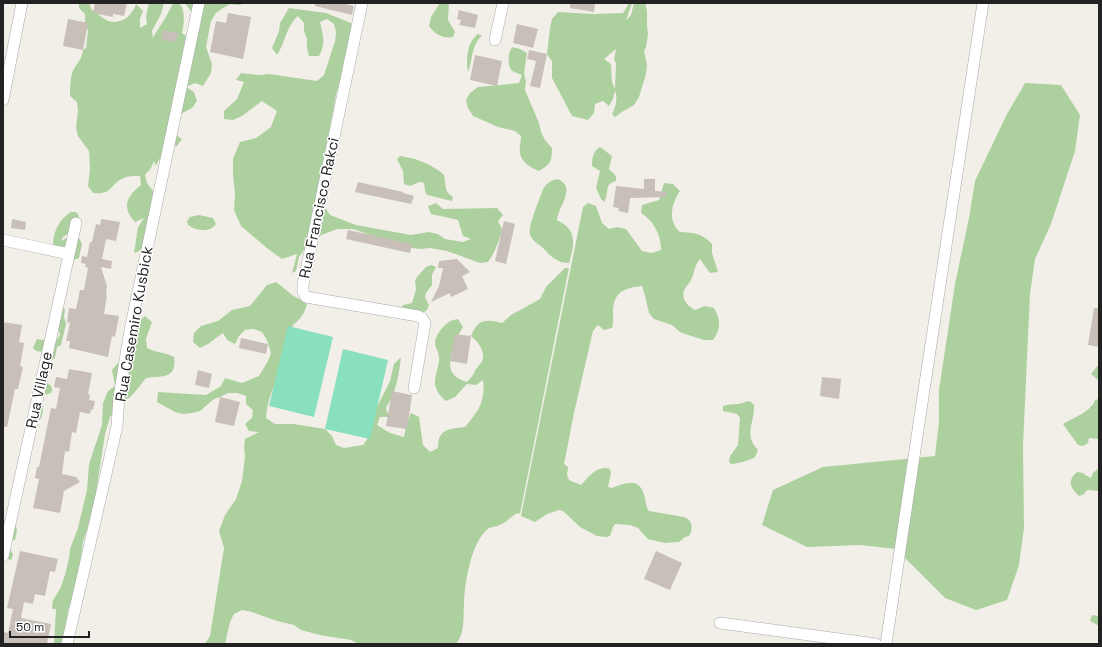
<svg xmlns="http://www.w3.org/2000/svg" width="1102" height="647" font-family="'Space Grotesk',sans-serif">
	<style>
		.forest { fill: #add19e; fill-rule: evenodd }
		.pitch { fill: #88e0be }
		.building { fill: #c7bfb8 }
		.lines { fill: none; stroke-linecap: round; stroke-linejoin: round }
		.minor-casing { stroke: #a9a9a9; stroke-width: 12 }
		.minor { stroke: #fff; stroke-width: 11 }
		.labels { text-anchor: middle; stroke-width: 3; stroke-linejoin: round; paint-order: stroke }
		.street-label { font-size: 15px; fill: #222; stroke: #fff }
	</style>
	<rect width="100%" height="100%" fill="#f2efe9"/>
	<g class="forest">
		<path d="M 79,3 L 89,3 L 92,10 C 97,13 104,19 108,21 C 121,25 132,16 136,4 L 143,11 L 140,19 L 140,28 L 147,24 L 146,16 L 149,3 L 164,3 L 161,14 L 152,31 L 153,38 C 157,29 163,23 167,15 C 170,10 170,7 174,3 L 179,3 C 186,10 184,24 182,33 L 189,38 L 193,14 L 185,3 L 247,3 L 239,5 L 230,4 L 223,8 L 216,13 L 211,21 L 206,47 L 212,64 L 211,73 L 203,86 L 195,83 L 186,87 L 194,92 L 197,101 L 192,108 L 177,116 L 175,134 L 182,139 L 177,146 L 170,145 C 166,153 159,157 156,166 L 154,161 L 151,168 L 145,175 L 147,183 L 158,198 L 142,250 L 134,253 L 138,227 L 144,218 L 135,222 C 121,207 127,196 141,185 L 140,176 C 135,176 128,176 124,178 C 109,184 114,195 93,193 L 88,186 L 90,169 L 89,151 L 78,136 L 76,128 L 78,110 L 77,102 L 70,96 C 70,88 70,80 72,73 C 76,63 82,61 83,50 L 86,48 L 88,31 L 85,23 L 85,14 L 79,8 Z"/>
		<path d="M 440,3 L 449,3 L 448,20 L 455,32 L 453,37 C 442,39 435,34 429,26 L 431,17 Z"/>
		<path d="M 628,3 L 632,3 L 626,20 L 631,15 L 634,3 L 645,3 L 647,11 L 647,25 L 648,34 L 646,47 L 644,51 L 647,65 L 646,74 L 639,97 L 634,105 L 622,112 L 615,117 L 612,114 C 616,108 618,96 615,91 L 613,99 L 609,106 L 603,101 L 595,104 L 594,113 L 588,120 L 572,116 L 552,78 L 552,61 L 547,54 L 550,28 L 552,19 L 558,12 L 594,14 L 623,13 L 628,5 ZM 616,49 L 614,59 L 616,63 L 615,89 L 612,82 L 611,64 L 604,59 Z"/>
		<path d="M 289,8 L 326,13 L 351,23 L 354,31 L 342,80 C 334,91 335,108 331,121 L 318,196 L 330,215 L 356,225 L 411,235 L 429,232 L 438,234 L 445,239 L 463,242 L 471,239 L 463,236 L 458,220 L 431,214 L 428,206 L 436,203 L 443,209 L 497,208 L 503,215 L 498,221 L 502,229 C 500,240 495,252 488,262 L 480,263 L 447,251 L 430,248 L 421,249 L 404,247 L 353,229 L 337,229 L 312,239 L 299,257 L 296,271 L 292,273 L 297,254 L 282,259 L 268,249 L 241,226 L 234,210 L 235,193 L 233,176 L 233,159 L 240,142 L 256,138 L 271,127 L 277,111 L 262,101 L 242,116 L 233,120 L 224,119 L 224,111 L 237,99 L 244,82 L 236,80 L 241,73 L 259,75 L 269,74 L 317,81 L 324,75 L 335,41 L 336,32 L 334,24 L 327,19 L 320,22 C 323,35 326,44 319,56 L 309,56 L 307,48 L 307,39 L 304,31 L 304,23 L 298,16 C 285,28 286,42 277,55 L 272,48 L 279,31 L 280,23 Z"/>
		<path d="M 478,34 L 482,36 C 471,45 473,60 468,72 C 466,59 467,42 478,34 Z"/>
		<path d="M 512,47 L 520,49 L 527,53 L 524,73 L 526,82 L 525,90 L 539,123 L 541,132 L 545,140 L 552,148 C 552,161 551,164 539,171 C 531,168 521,162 520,153 C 519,148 521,141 521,136 L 515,131 L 498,127 L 473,116 L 468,108 L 466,100 L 470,93 L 478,87 L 519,83 L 522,75 L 512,71 C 507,65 508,53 512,47 Z"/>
		<polygon points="1025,83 1061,85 1080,115 1075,151 1051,224 1035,259 1030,294 1023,446 1024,528 1019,565 1007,600 976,610 945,598 896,549 860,545 807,547 762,525 773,490 823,467 935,456 939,422 939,390 955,284 969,218 975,181 1006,116"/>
		<path d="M 600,147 L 612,156 L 609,169 L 616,176 L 616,181 C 603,184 610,193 604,202 L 601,199 L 596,188 L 600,171 L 592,166 C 592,158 593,151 600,147 Z"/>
		<path d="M 400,156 C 416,158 432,164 444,175 C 446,185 444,192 453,197 L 452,201 L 427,195 L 425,191 L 424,183 L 420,182 C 413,184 411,188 404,184 L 403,171 L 397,159 Z"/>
		<path d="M 558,179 C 577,188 558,206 557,220 C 560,222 565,224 568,228 C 577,237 572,252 569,263 C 559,263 552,258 545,250 C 541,245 532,242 530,234 C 528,225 540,199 543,189 C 547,183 551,180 558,179 Z"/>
		<path d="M 664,183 L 673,184 L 680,191 C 674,199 669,214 674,224 C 675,227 678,230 680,232 C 694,233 702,233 712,244 L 712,253 L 718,272 L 710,273 L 700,259 C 693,268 695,273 690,282 C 689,283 686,287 686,287 C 679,297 687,306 695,310 L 705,306 L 714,308 C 721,320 721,329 713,340 L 704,340 L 688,335 L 680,332 L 672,325 L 654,319 L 649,313 L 645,296 L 642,286 C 625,288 615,291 613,309 C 613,316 614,321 612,328 L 604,330 L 598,325 L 593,331 L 574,413 L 564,464 L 568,467 L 567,475 L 569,480 L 581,485 C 588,477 598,464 610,469 L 611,473 L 608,487 L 612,488 C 624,484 639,476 644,495 C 646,501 645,505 649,511 L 684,517 C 692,520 694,528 689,536 L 685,537 L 679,542 L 665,543 L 652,540 L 648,539 L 638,528 L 630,525 L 615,524 L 613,527 L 610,536 L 606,537 L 597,536 L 580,527 L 563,511 L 559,510 L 547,514 L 535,522 L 521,516 L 583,207 L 588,203 L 596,206 L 602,223 L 609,229 L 617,227 L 626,229 L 642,251 L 652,253 L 661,250 C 661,235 654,221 641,213 L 642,205 L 659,200 Z"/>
		<path d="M 71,212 L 76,212 L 79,216 C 77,226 71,233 63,237 L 61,241 L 68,237 L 78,236 L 82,244 L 79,258 L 71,261 L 69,247 L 65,246 L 62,249 L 53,246 C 53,232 59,219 71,212 Z"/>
		<path d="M 199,215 L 213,218 L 216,224 C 210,233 196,231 188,225 L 187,221 L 190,217 Z"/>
		<polygon points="431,265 436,267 432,275 432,285 426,293 425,297 429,305 427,310 420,315 401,309 403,305 412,303 416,290 415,281 417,277 426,267"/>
		<path d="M 565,268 L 569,268 L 520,514 L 518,513 C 511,516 505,524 497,526 C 494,527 491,527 489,528 C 471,541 464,585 464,606 C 463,619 465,633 456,644 L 359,644 L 351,640 L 320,635 L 301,630 L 294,625 L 277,621 L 252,612 L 242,610 L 234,614 L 230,622 L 225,644 L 205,644 L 210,636 L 224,548 L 219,531 L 225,515 L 236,499 L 242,481 L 245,456 L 244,448 L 245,439 L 259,432 L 249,431 L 245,424 L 252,418 L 253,410 L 246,404 L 246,396 L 237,393 L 228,393 L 220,397 L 214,399 L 200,411 L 192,413 L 183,414 L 175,412 L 157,402 L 158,392 L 206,395 L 221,386 L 225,378 L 242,383 L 259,376 L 268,361 L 271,353 L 267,340 L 262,332 L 254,329 L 245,330 L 239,336 L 235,344 L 227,340 L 223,333 L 208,344 L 200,348 L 193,342 L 194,333 L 201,326 L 218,321 L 232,310 L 250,306 L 267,285 L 276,282 C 282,286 287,291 292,295 C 297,298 302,300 307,304 C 304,314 301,319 293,325 C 289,341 284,358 279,374 C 273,389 267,401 266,418 L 275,424 L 294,424 L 325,429 L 332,436 L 336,445 L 344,448 L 363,445 L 368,438 L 370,421 L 390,381 L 394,364 L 401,357 C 399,376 396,392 386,408 L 389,417 L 380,417 L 377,425 L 390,433 L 404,437 L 407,422 L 411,413 L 419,417 L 423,445 L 430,452 L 438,448 C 438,429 448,429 465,427 C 468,423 472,419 475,414 C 482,406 485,391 483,380 L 476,385 L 467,384 L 455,397 L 446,401 C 429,386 436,379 439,361 C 440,353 435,348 435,343 C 435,335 443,326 449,322 C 451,320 455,320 458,319 L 463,327 C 457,336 446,361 452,372 C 455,378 462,380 467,382 C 471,378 474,374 476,369 C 478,366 481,364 482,361 C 486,351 478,342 471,336 C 478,319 485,319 502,323 L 511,315 L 540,299 L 546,287 Z"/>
		<polygon points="62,307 64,308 65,310 64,317 66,324 61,345 57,347 55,358 51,361 43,352 36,351 33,348 37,339 55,342 60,335 58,327"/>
		<path d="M 145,316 L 152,322 L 146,339 L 147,348 C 156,353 165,352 174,357 C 177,380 162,375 146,378 L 135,392 L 129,398 L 121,402 L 110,417 L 105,434 L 94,506 L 83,542 L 78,578 L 68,611 L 64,644 L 54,644 L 56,609 L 53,609 L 52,607 L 53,600 L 60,589 L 65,575 L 69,558 L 70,549 L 78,528 L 87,490 L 89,464 L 102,425 L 103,403 L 108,391 L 115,386 L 112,370 L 118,363 L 126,363 L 133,330 L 138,322 Z"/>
		<polygon points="1098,365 1099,366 1099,381 1091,374"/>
		<path d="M 44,381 C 50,384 54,387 51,393 L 44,395 C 40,405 46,410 40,420 L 38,421 Z"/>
		<path d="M 1099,399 L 1099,439 L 1089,438 L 1088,443 L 1083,446 L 1078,445 L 1063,424 C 1073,418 1092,411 1095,400 Z"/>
		<path d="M 747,401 L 751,402 L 754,405 C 755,423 743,434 758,450 C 757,453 756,455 755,457 C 752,460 736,464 731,464 L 729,461 L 730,456 L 738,445 L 740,418 L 737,414 L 723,411 L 723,406 C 730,403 739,406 747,401 Z"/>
		<path d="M 1098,469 L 1099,491 L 1087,490 L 1084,494 L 1079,496 C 1070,487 1067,481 1077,472 L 1083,473 L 1085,475 L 1091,478 L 1093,473 Z"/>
		<polygon points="13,523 15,524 17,530 15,540 5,540 3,541 4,546 9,548 13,554 12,559 10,560 3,557 3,535 7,534"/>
		<polygon points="1092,615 1099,616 1099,626 1090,621"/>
	</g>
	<g class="pitch">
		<polygon points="288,326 333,337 314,417 269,406"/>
		<polygon points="343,349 388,360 370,439 325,429"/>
	</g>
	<g class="building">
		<polygon points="95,3 127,3 124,16 113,14 113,17 93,13"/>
		<polygon points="315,3 341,3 354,6 352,15 315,6"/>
		<polygon points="570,3 595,3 594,12 570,8"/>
		<polygon points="459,10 478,15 475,28 459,25 461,20 457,19"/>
		<polygon points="228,13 251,17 243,59 210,52 216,21 226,23"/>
		<polygon points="68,19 88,23 83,50 63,46"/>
		<polygon points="517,24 538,29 533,48 513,43"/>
		<polygon points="163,30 178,33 176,42 161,40"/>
		<polygon points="529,50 547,54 540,88 530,86 536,61 527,59"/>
		<polygon points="475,55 502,61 497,86 470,80"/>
		<polygon points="644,179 655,179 655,191 666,192 666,197 630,198 628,213 618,211 619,208 613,207 616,186 644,189"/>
		<polygon points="358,182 403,192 403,193 414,196 411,204 355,192"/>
		<polygon points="12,219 26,222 25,230 11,228"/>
		<polygon points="101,219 120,222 116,241 106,239 102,259 112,261 111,269 101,267 107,286 106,295 107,295 104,314 119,316 115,337 112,336 108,357 69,348 70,341 66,341 70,323 67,322 69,308 76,309 80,290 84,290 88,268 85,267 86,264 81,263 82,256 87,257 90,242 92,242 96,224 100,225"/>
		<polygon points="504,221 515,224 506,264 495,261"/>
		<polygon points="348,230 412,244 410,253 346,239"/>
		<polygon points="457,259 470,272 462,276 468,289 451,297 450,293 431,302 439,286 443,268 438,268 439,261"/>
		<polygon points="1094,308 1099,308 1099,347 1088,345"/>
		<polygon points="3,322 22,325 19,342 24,343 20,366 23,367 18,389 15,389 7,427 3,427"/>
		<polygon points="455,334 471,336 467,364 450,361"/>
		<polygon points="241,338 268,344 266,354 239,348"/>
		<polygon points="69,369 92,373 88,394 90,395 89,400 95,401 93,410 91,409 90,414 80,412 76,433 72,432 69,452 65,451 62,474 76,477 80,482 64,491 60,513 33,508 39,479 35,478 37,467 39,467 51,408 56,409 60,388 54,387 56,377 67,379"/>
		<polygon points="198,370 212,374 209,388 195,385"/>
		<polygon points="822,377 841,379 839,399 820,396"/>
		<polygon points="392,391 412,395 407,429 386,426"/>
		<polygon points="220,397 240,402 234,426 215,422"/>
		<polygon points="20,551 58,559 55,572 50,571 45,596 35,594 33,604 24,602 21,618 51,624 47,644 3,644 4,632 8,633 13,609 7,608"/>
		<polygon points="656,551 682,563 670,590 644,579"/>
	</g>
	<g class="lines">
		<g class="minor-casing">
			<g id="minor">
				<polyline points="362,3 303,285 303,292 306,297 418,316 422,318 425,323 414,388"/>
				<polyline points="495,40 503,3"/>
				<polyline points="3,100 22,3"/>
				<polyline points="3,240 69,254"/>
				<polyline points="3,556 76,223"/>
				<polyline points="720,623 876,644"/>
				<polyline points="67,644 117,426 119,397 130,330 199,3"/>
				<polyline points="886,644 924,390 983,3"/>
			</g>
		</g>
		<use href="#minor" class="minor"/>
	</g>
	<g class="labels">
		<g class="street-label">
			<text transform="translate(319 208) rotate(-78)" y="5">Rua Francisco Rakci</text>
			<text transform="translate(134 324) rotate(-80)" y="5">Rua Casemiro Kusbick</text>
			<text transform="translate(39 390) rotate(-78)" y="5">Rua Village</text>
		</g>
	</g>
	<rect width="1102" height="647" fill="none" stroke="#222222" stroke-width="8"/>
	<path d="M10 631v6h79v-6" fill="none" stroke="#222222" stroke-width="2"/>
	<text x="16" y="631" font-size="12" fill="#222222" stroke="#ffffff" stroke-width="3" paint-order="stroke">50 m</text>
</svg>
